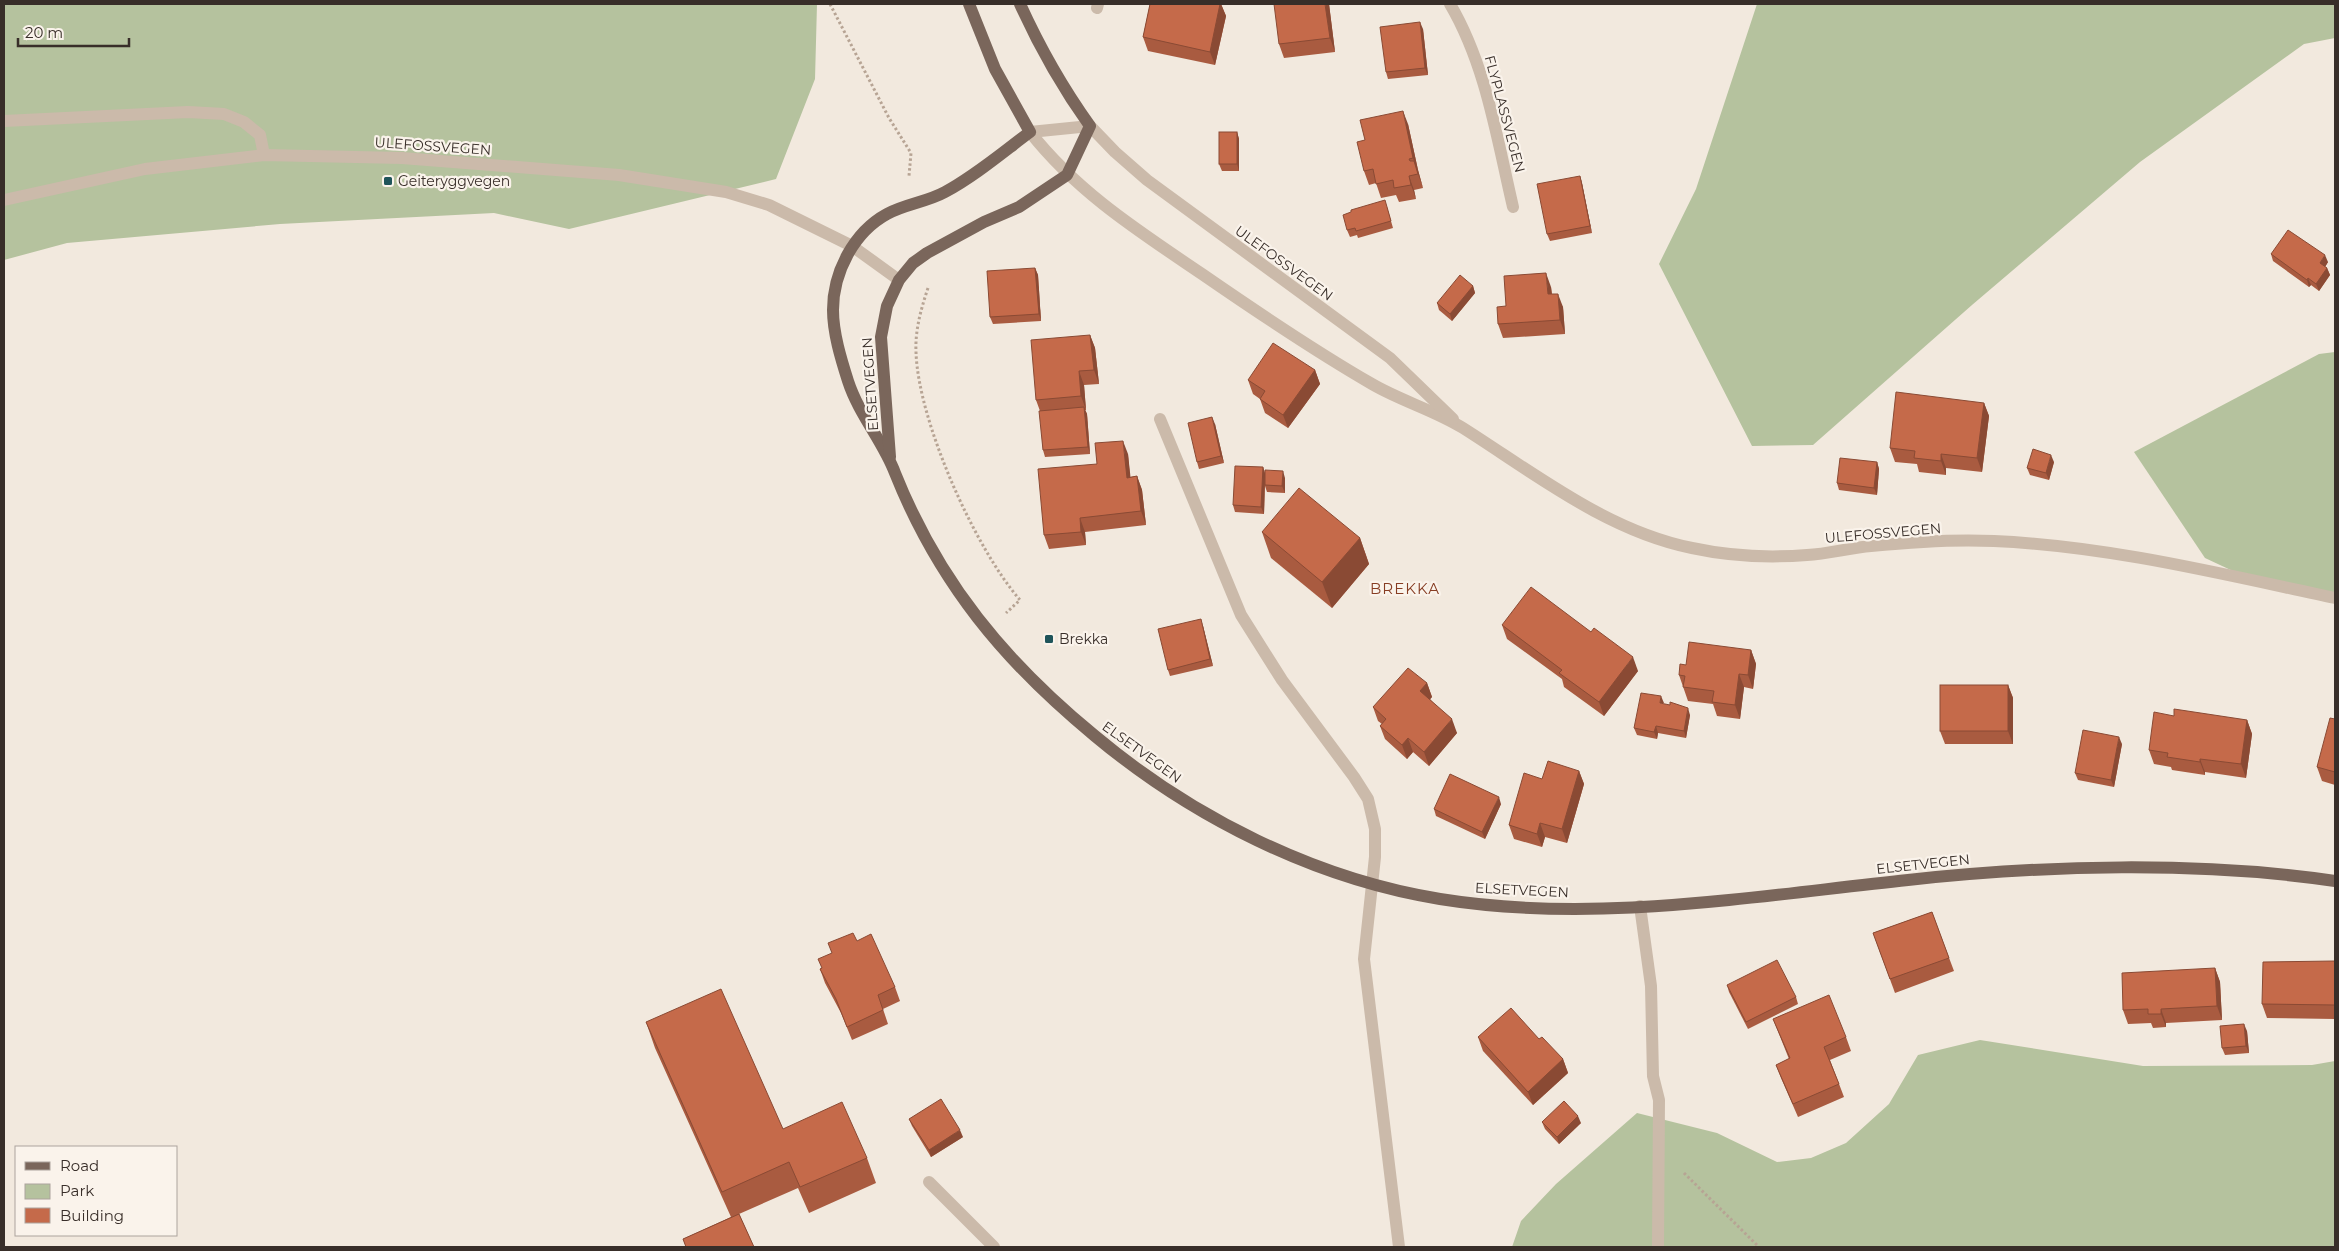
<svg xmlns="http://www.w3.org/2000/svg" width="2339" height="1251" font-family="Montserrat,sans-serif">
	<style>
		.green { fill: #b5c29e }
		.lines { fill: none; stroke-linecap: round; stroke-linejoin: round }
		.path { stroke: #b7a494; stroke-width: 3; stroke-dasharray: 2.5 2.5; stroke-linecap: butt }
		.minor { stroke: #cbbaaa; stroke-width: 12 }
		.major { stroke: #7a665b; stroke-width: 12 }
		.wall { fill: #a95b40 }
		.shaded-wall { fill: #8a4a34 }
		.building { fill: #c56a4a; stroke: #8a4a34 }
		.poi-dot { fill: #1f545a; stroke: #faf3eb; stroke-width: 2 }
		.labels { text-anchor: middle; stroke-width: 4.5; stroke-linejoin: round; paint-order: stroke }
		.street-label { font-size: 14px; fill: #382e29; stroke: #faf3eb }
		.poi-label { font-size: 14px; fill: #382e29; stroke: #faf3eb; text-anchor: start }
		.neighbourhood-label { font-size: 15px; letter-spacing: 1px; fill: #873d23; stroke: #faf3eb }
	</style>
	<rect width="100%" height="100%" fill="#f2e9de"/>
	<g class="green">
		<polygon points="4,4 817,4 815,79 776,179 569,229 494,213 280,224 67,243 4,260"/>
		<polygon points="1757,4 2335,4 2335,38 2304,44 2140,162 1972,305 1813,445 1752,446 1659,264 1696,189"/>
		<polygon points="2335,352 2335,598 2235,572 2205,558 2134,452 2319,354"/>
		<polygon points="1980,1040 2143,1066 2312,1065 2335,1061 2335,1247 1512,1247 1521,1221 1556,1184 1637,1113 1717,1133 1777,1162 1811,1158 1846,1143 1889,1104 1918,1055"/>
	</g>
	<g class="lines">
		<g class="path">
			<polyline points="830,4 889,118 911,153 909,176"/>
			<path d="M 928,288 C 921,309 915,330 916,352 C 918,421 975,548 1020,600 L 1006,613"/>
			<polyline points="1684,1173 1759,1247"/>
		</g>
		<g class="minor">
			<path d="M 1450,4 C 1486,65 1497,139 1513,207"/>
			<polyline points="1097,8 1098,4"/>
			<polyline points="4,121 188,112 224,114 244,122 260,135 264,155"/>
			<path d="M 1030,132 C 1077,192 1140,232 1202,274 C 1257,312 1313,350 1372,384 C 1401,401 1434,410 1463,428 C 1534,473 1607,531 1692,548 C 1729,556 1769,558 1807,555 C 1828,554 1849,548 1871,546 C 1911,542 1953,539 1994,541 C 2109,546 2222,574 2335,598"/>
			<polyline points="1030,132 1090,126 1115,152 1147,180 1390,358 1453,419"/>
			<polyline points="4,200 145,169 264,155 402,158 619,175 726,192 769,205 852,246 899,280"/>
			<polyline points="1160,419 1241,615 1282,680 1354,777 1368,799 1375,829 1375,857 1364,959 1399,1247"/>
			<polyline points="1640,906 1651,986 1653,1076 1659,1100 1658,1247"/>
			<polyline points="929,1182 994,1247"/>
		</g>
		<g class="major">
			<path d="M 969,4 L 995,69 L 1030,132 C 1003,152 975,176 945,192 C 927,202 905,204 887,214 C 854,232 833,272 833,310 C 833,333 841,359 848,381 C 859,415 883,441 895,473 C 939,583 1005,662 1095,736 C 1192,817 1315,879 1440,899 C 1595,924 1754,896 1908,880 C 2045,865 2199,861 2335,881"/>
			<path d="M 890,457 L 881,337 L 887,306 L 899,280 L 913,263 L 927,253 L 984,222 L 1019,207 L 1067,175 L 1090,126 C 1062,87 1040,48 1020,4"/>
		</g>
	</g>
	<g class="wall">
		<polygon points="1150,4 1221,4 1226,16 1215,65 1148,51 1143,37"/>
		<polygon points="1329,4 1335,52 1284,58 1279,44"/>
		<polygon points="1423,29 1428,75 1388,79 1386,72"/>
		<polygon points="1408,124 1418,170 1423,188 1414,190 1416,199 1399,202 1396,195 1381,198 1376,183 1369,185 1364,171 1365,140"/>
		<polygon points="1237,132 1239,139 1239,171 1222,171 1219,164"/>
		<polygon points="1580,176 1582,183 1592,233 1550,241 1547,234"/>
		<polygon points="1387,207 1393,228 1358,238 1357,235 1350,237 1347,230"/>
		<polygon points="2271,254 2328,262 2325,267 2327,268 2330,275 2319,291 2311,285 2309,287 2273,261"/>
		<polygon points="1035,268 1038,275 1041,321 993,324 990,317"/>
		<polygon points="1473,286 1475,293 1452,321 1439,310 1437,303"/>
		<polygon points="1551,287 1552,294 1563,307 1565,334 1503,338 1498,324 1506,306"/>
		<polygon points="1090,335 1095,348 1099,384 1084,385 1086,410 1085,410 1087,414 1090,454 1045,457 1043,450 1040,411 1036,400"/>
		<polygon points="1315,370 1320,384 1288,428 1265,413 1260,399 1253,394 1248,380"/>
		<polygon points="1984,403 1989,416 1982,472 1946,468 1946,475 1919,472 1917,464 1895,462 1890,448"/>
		<polygon points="1215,424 1224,463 1199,469 1197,462"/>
		<polygon points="1128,454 1130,477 1137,476 1142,490 1146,525 1085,532 1086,545 1049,549 1044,535 1097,464"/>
		<polygon points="1877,462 1879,469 1877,495 1839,490 1837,483"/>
		<polygon points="2054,462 2049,480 2030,475 2027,468"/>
		<polygon points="1263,467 1265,473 1285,478 1285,493 1267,492 1265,486 1264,514 1235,512 1233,505"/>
		<polygon points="1262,532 1360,538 1369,564 1332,608 1271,558"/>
		<polygon points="1502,625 1638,671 1604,716 1564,687 1562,679 1507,639"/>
		<polygon points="1203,626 1213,666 1170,676 1168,670"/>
		<polygon points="1751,650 1756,664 1753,689 1744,687 1740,719 1717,716 1713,704 1688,701 1679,675 1686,665"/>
		<polygon points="1427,683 1432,697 1430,699 1457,733 1429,766 1413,752 1407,759 1385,739 1380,726 1382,724 1378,721 1373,707"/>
		<polygon points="2008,685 2013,698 2013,744 1945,744 1940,731"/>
		<polygon points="1664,704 1690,715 1686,738 1658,733 1657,739 1637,735 1634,728"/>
		<polygon points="2174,716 2247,720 2252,734 2246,778 2205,772 2205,775 2172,770 2171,767 2154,764 2149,750"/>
		<polygon points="2335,719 2335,785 2322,781 2317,767"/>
		<polygon points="2122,744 2114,787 2078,780 2075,773"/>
		<polygon points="1579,771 1584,784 1567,843 1545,837 1542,847 1514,839 1509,825 1542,779"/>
		<polygon points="1501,804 1485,839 1436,816 1434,809"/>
		<polygon points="1932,912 1954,971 1895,993 1873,933"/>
		<polygon points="857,941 895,987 900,1001 883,1009 888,1024 852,1040 841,1013 825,983 820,969"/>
		<polygon points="2335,961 2335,1019 2267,1018 2262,1004"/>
		<polygon points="2215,968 2220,982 2222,1020 2166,1023 2166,1027 2153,1028 2151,1023 2128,1024 2123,1010"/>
		<polygon points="1727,985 1796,997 1798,1004 1748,1029 1729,992"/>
		<polygon points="1773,1019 1846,1037 1851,1051 1830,1060 1844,1097 1798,1117 1781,1078 1776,1065 1789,1059"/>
		<polygon points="646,1022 783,1129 867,1158 876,1183 809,1213 798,1188 739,1214 754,1247 686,1247 683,1239 731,1217 655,1048"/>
		<polygon points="2247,1031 2249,1053 2225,1055 2222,1048"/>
		<polygon points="1478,1037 1539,1039 1563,1059 1568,1073 1533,1105 1483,1051"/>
		<polygon points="909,1119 963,1137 931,1157 912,1126"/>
		<polygon points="1542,1122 1581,1123 1559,1144 1545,1129"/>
	</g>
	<g class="shaded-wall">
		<polygon points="1220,4 1221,4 1226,16 1215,65 1210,52"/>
		<polygon points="1325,4 1329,4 1335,52 1330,38"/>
		<polygon points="1420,22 1423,29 1428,75 1425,68"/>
		<polygon points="1403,111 1408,124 1418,170 1423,188 1418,174 1413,158"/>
		<polygon points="1237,132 1239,139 1239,171 1237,164"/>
		<polygon points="1409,176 1414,190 1416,199 1411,185"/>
		<polygon points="1580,176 1582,183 1592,233 1590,226"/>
		<polygon points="2325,255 2328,262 2323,270 2320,263"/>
		<polygon points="1035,268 1038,275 1041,321 1039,314"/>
		<polygon points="2327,268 2330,275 2319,291 2316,284"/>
		<polygon points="1546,273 1551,287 1553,308 1548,294"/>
		<polygon points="2308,278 2311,285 2309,287 2307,280"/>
		<polygon points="1473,286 1475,293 1452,321 1450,314"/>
		<polygon points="1558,294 1563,307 1565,334 1560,320"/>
		<polygon points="1090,335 1095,348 1099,384 1094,370"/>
		<polygon points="1315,370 1320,384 1288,428 1283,415"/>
		<polygon points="1079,371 1084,385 1086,410 1081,396"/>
		<polygon points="1984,403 1989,416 1982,472 1977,458"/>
		<polygon points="1084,407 1087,414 1090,454 1088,447"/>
		<polygon points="1212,417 1215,424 1224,463 1221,456"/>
		<polygon points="1123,441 1128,454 1132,491 1127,478"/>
		<polygon points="1941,454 1946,468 1946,475 1941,461"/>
		<polygon points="2051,455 2054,462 2049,480 2046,473"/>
		<polygon points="1877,462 1879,469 1877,495 1874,488"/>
		<polygon points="1263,467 1265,474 1264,514 1261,507"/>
		<polygon points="1283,471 1285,478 1285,493 1282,486"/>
		<polygon points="1137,476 1142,490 1146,525 1141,511"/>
		<polygon points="1080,518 1085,532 1086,545 1081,532"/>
		<polygon points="1360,538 1369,564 1332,608 1322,582"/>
		<polygon points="1201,619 1203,626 1213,666 1210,659"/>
		<polygon points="1751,650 1756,664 1753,689 1748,675"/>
		<polygon points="1633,657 1638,671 1604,716 1599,702"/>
		<polygon points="1739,674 1744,687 1740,719 1735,705"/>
		<polygon points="1427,683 1432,697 1425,705 1420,691"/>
		<polygon points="2008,685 2013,698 2013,744 2008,731"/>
		<polygon points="1661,696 1664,703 1660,703"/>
		<polygon points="1688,708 1690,715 1686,738 1684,731"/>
		<polygon points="1452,719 1457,733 1429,766 1424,752"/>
		<polygon points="2247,720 2252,734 2246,778 2241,764"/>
		<polygon points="1656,726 1658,733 1657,739 1654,732"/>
		<polygon points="2119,737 2122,744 2114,787 2111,780"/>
		<polygon points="1408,738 1413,752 1407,759 1402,745"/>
		<polygon points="2200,759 2205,772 2205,775 2200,762"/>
		<polygon points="1579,771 1584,784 1567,843 1562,829"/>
		<polygon points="1499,797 1501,804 1485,839 1482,832"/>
		<polygon points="1540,823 1545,837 1542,847 1537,834"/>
		<polygon points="2215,968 2220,982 2222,1020 2217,1006"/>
		<polygon points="2161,1009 2166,1023 2166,1027 2161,1014"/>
		<polygon points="2244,1024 2247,1031 2249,1053 2246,1046"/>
		<polygon points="1563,1059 1568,1073 1533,1105 1528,1092"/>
		<polygon points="1578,1116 1581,1123 1559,1144 1557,1137"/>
		<polygon points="960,1130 963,1137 931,1157 929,1150"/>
	</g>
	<g class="building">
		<polygon points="1150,4 1220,4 1210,52 1143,37"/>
		<polygon points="1274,4 1325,4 1330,38 1279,44"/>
		<polygon points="1420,22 1425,68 1386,72 1380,27"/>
		<polygon points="1403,111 1413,158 1409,159 1410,161 1414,161 1418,174 1409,176 1411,185 1394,188 1393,180 1376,184 1373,169 1364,171 1357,142 1365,140 1360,120"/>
		<rect x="1219" y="132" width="18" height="32"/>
		<polygon points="1580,176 1590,226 1547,234 1537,184"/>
		<polygon points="1385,200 1391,221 1356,231 1355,228 1347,230 1343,215 1351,212 1351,210"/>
		<polygon points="2288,230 2325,255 2320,263 2327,268 2316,284 2308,278 2307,280 2271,254"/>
		<polygon points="1035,268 1039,314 990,317 987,271"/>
		<polygon points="1546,273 1548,294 1558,294 1560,320 1498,324 1497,307 1506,306 1504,276"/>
		<polygon points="1460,275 1473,286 1450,314 1437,303"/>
		<polygon points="1090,335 1094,370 1079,371 1081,396 1036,400 1031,340"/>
		<polygon points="1273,343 1315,370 1283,415 1260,399 1265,391 1248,380"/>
		<polygon points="1896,392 1984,403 1977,458 1941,454 1941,461 1914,458 1915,451 1890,448"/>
		<polygon points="1084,407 1088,447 1043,450 1039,411"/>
		<polygon points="1212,417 1221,456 1197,462 1188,423"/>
		<polygon points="1123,441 1127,478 1137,476 1141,511 1080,518 1081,532 1044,535 1038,469 1097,464 1095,443"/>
		<polygon points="2033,449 2051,455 2046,473 2027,468"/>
		<polygon points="1840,458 1877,462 1874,488 1837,483"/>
		<polygon points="1235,466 1263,467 1261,507 1233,505"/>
		<polygon points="1265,470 1283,471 1282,486 1265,485"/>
		<polygon points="1299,488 1360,538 1322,582 1262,532"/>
		<polygon points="1531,587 1591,632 1594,628 1633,657 1599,702 1559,673 1562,670 1502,625"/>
		<polygon points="1201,619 1210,659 1168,670 1158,629"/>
		<polygon points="1689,642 1751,650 1748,675 1739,674 1735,705 1712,702 1714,691 1683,687 1685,676 1679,675 1680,664 1686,665"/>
		<polygon points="1408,668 1427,683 1420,691 1452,719 1424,752 1408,738 1402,745 1380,726 1386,719 1373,707"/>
		<rect x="1940" y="685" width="68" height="46"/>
		<polygon points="1641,693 1661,696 1660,703 1670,705 1670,702 1688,708 1684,731 1656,726 1654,732 1634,728"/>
		<polygon points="2174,709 2247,720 2241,764 2200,759 2200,762 2167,757 2168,753 2149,750 2154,712 2174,716"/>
		<polygon points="2330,718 2335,719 2335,772 2317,767"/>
		<polygon points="2083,730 2119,737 2111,780 2075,773"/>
		<polygon points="1548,761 1579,771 1562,829 1540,823 1537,834 1509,825 1524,773 1542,779"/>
		<polygon points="1450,774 1499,797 1482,832 1434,809"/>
		<polygon points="1932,912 1949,958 1890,979 1873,933"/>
		<polygon points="853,933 857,941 871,934 895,987 878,995 883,1010 847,1027 836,999 820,969 822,968 818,959 832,953 828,943"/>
		<polygon points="1777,960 1796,997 1746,1022 1727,985"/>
		<polygon points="2335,961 2335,1005 2262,1004 2263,962"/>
		<polygon points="2215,968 2217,1006 2161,1009 2161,1014 2148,1014 2148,1009 2123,1010 2122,973"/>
		<polygon points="721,989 783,1129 842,1102 867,1158 800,1187 789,1162 722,1192 646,1022"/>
		<polygon points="1829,995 1846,1037 1824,1047 1839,1084 1793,1104 1776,1065 1790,1058 1773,1019"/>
		<polygon points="1511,1008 1539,1039 1542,1037 1563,1059 1528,1092 1478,1037"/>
		<polygon points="2244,1024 2246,1046 2222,1048 2220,1026"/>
		<polygon points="941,1099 960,1130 929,1150 909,1119"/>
		<polygon points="1564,1101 1578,1116 1557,1137 1542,1122"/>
		<polygon points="739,1214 754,1247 686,1247 683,1239"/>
	</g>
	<g class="poi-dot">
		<rect x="383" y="176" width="10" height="10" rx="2.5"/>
		<rect x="1044" y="634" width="10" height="10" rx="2.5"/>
	</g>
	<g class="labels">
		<g class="street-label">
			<text transform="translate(1505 114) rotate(75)" y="5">FLYPLASSVEGEN</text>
			<text transform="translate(433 146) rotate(4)" y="5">ULEFOSSVEGEN</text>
			<text transform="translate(1284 263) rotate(36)" y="5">ULEFOSSVEGEN</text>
			<text transform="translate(870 384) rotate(-94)" y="5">ELSETVEGEN</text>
			<text transform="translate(1883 533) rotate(-5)" y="5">ULEFOSSVEGEN</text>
			<text transform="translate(1142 752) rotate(36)" y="5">ELSETVEGEN</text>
			<text transform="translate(1923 864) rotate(-6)" y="5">ELSETVEGEN</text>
			<text transform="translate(1522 890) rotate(3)" y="5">ELSETVEGEN</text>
		</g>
		<g class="poi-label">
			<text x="398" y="186">Geiteryggvegen</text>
			<text x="1059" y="644">Brekka</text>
		</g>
		<g class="neighbourhood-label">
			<text x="1405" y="594">BREKKA</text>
		</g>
	</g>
	<rect width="2339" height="1251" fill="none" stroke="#382e29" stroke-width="10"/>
	<rect x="15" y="1146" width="162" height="90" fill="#faf3eb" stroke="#aca49d"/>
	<rect x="25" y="1162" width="25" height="8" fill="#7a665b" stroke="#aca49d"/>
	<text x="60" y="1171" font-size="15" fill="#382e29">Road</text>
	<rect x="25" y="1184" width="25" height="15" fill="#b5c29e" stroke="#aca49d"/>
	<text x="60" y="1196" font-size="15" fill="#382e29">Park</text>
	<rect x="25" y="1208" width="25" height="15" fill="#c56a4a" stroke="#aca49d"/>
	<text x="60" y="1221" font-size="15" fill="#382e29">Building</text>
	<path d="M18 38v8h111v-8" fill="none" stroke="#382e29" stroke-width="2.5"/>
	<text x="25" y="38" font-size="15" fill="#382e29" stroke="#faf3eb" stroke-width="4" paint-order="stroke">20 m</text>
</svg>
